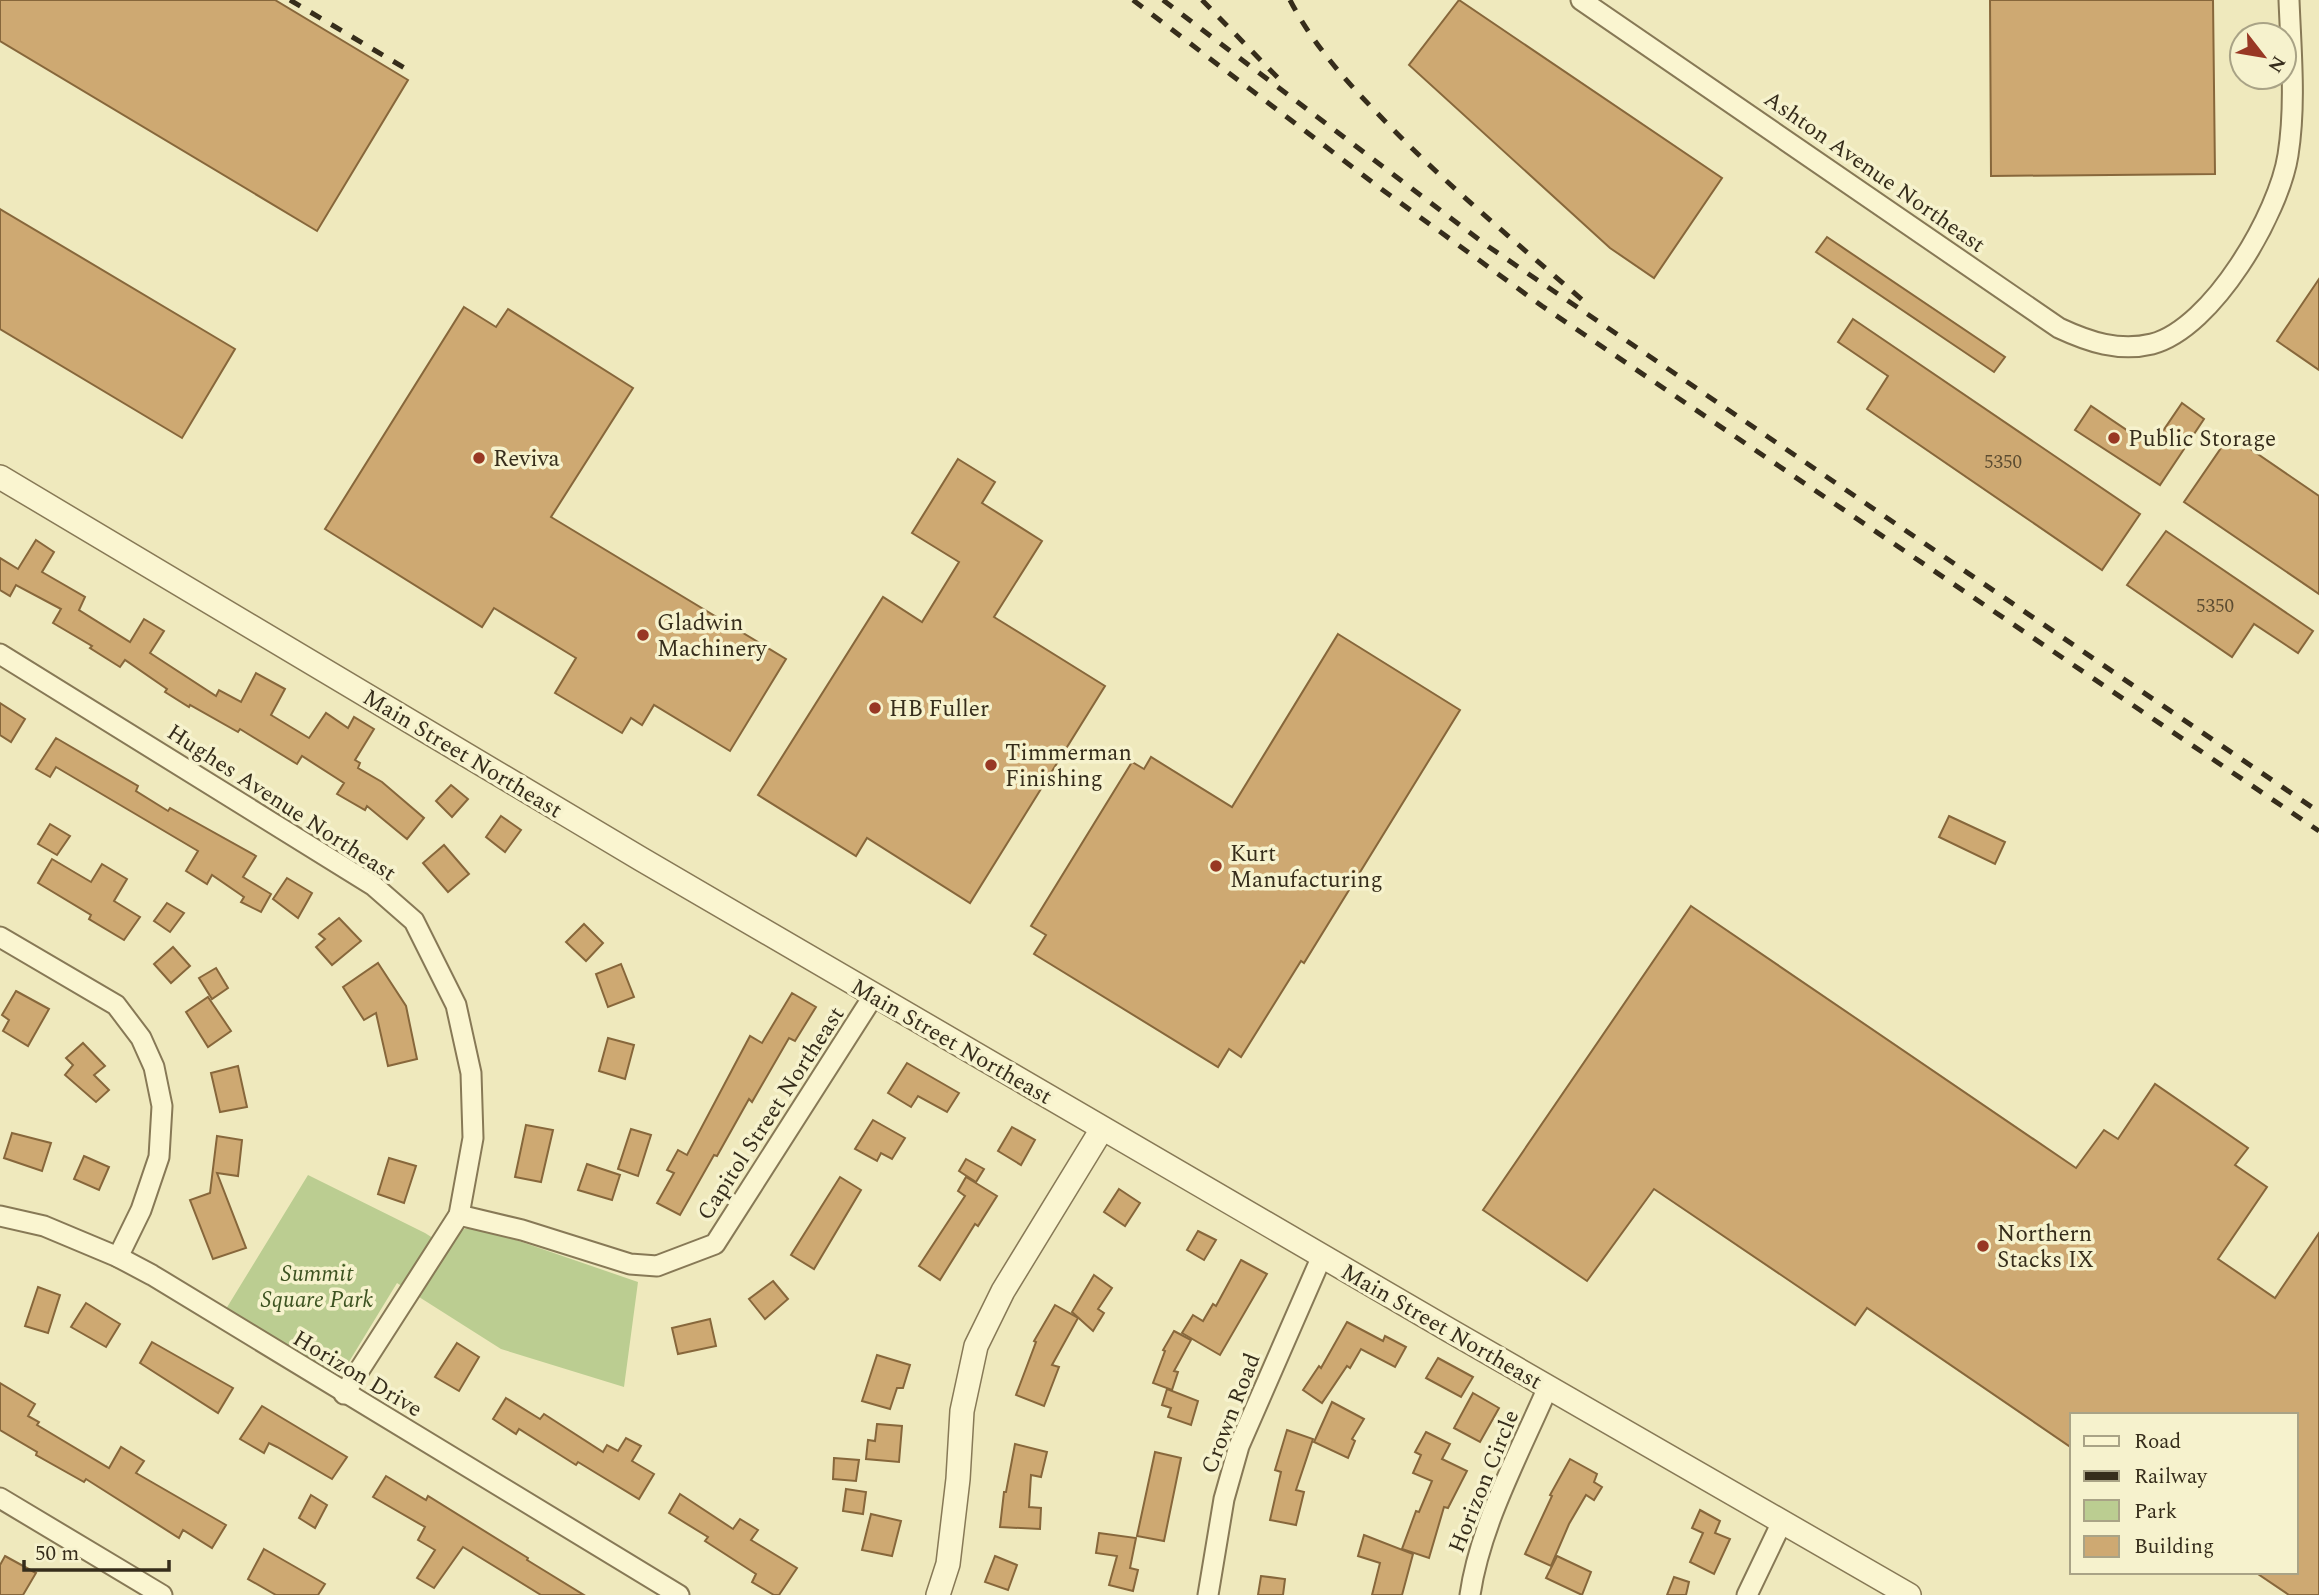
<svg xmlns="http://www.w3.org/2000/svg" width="2319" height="1595" font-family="Spectral,serif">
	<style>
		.green { fill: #bbcd91 }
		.building { fill: #cea972; stroke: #87673b; stroke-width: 2 }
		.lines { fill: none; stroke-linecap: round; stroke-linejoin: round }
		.minor-casing { stroke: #877956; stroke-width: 23 }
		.tertiary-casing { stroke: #877956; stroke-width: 26 }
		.minor { stroke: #faf5d0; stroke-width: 19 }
		.tertiary { stroke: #faf5d0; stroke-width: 23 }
		.rail { stroke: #362d1b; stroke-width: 5; stroke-dasharray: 12 12; stroke-linecap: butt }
		.poi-dot { fill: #983824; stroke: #f6f2cd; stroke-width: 2.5 }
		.labels { text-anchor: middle; stroke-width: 7; stroke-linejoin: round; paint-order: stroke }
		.number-label { font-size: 19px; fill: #5c4c31 }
		.street-label { font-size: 23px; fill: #362d1b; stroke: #f6f2cd }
		.poi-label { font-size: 23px; fill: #362d1b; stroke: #f6f2cd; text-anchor: start }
		.park-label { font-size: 23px; font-style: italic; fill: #3d5321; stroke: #f6f2cd }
	</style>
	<rect width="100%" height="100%" fill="#efe9bd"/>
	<polygon class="green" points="308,1175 425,1233 447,1247 454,1232 475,1226 638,1282 624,1387 501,1349 397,1283 344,1370 328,1371 226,1309"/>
	<g class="building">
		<polygon points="0,0 275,0 408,80 317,231 0,41"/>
		<polygon points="1459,0 1722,178 1654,278 1610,248 1409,65"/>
		<polygon points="1990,0 2213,0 2215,174 1991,176"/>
		<polygon points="0,209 235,349 182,438 0,329"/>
		<polygon points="1827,237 2005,357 1994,372 1816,252"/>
		<polygon points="2319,279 2319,370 2277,341"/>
		<polygon points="464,307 496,327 508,309 633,388 551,517 786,659 730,751 654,705 642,725 631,718 622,733 555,693 576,658 494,608 482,627 325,529"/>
		<polygon points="1853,319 2140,514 2102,570 1867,409 1888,376 1838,342"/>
		<polygon points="2182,403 2204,419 2160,485 2075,430 2091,406 2152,447"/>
		<polygon points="2230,435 2319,496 2319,594 2184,502"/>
		<polygon points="958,459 995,482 982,503 1042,541 994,617 1105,686 970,903 867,838 856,856 758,795 883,597 922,622 959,562 912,533"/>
		<polygon points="2166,531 2313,631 2298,653 2254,624 2232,657 2127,585"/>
		<polygon points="36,540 54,552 42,572 85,597 79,610 130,642 144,619 164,631 150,653 216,696 219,690 241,702 256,673 285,689 271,715 309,738 326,713 348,728 354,717 374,729 355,760 360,763 358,768 382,782 424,818 407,839 367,806 365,810 337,794 344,783 302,756 297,764 240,729 238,732 190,705 189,707 165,692 167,689 125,660 120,667 90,648 92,646 53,623 61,609 16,585 10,596 0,590 0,558 18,569"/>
		<polygon points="1338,634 1460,710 1304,963 1301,961 1241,1057 1229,1049 1218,1067 1034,954 1046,935 1031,926 1132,762 1144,769 1151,757 1232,807"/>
		<polygon points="0,703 25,719 11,742 0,735"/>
		<polygon points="56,738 138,786 136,791 168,811 170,808 256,856 243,877 271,894 261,912 241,902 244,897 212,875 207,884 186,871 198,851 56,767 50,777 36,769"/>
		<polygon points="451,785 468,799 452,817 436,801"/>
		<polygon points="501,816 521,830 505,852 486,837"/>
		<polygon points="1949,816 2005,842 1995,864 1939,837"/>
		<polygon points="50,824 70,836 57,855 38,844"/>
		<polygon points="444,845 469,874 448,892 423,863"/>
		<polygon points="52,859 91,882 102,864 127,879 114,901 140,917 124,940 89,919 91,915 38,883"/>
		<polygon points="287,878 312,893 298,918 273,899"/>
		<polygon points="167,903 184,913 170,932 154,921"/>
		<polygon points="1691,906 2076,1168 2104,1130 2118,1139 2155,1084 2248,1148 2235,1165 2267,1187 2218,1259 2275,1298 2319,1233 2319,1595 2289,1595 2255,1572 2296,1572 2296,1415 2072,1415 2072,1448 1867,1308 1855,1325 1654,1189 1587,1281 1483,1210"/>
		<polygon points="339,918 361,941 332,965 316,947 325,939 319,934"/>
		<polygon points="584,924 603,943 586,961 566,942"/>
		<polygon points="173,947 190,966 171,983 154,964"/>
		<polygon points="378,963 406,1006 417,1059 388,1066 376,1013 364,1020 343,987"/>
		<polygon points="621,964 634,997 608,1007 596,974"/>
		<polygon points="216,968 228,988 212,999 199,978"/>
		<polygon points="16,991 49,1009 28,1046 3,1031 9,1020 2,1015"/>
		<polygon points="792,993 816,1007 795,1041 789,1038 752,1102 749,1099 717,1156 714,1155 680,1215 657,1203 674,1173 667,1170 678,1150 687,1155 750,1036 762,1043"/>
		<polygon points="208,997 231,1031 208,1047 186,1012"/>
		<polygon points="608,1038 634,1045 625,1079 599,1071"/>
		<polygon points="83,1043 105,1066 94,1075 109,1090 96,1102 65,1075 73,1065 66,1058"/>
		<polygon points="907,1063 959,1093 947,1112 918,1096 911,1107 888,1093"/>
		<polygon points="238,1066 247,1107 220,1112 211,1073"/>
		<polygon points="873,1120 905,1138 892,1159 881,1153 877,1161 855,1149"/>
		<polygon points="526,1125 553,1130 541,1182 515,1177"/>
		<polygon points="1012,1127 1035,1140 1021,1165 998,1151"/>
		<polygon points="631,1129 651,1135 638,1176 618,1169"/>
		<polygon points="12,1133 51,1143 42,1171 4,1158"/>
		<polygon points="217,1136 242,1140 238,1176 217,1173 246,1248 213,1259 190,1200 210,1193"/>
		<polygon points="84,1156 109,1167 99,1190 74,1179"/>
		<polygon points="389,1158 416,1166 404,1203 378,1194"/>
		<polygon points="966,1159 984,1169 976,1182 959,1171"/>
		<polygon points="587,1164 620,1175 612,1200 578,1190"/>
		<polygon points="840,1177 861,1190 814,1269 791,1255"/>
		<polygon points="966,1177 997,1196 978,1226 975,1224 940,1280 919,1266 965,1196 958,1191"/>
		<polygon points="1119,1189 1140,1203 1125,1226 1104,1212"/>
		<polygon points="1198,1231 1216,1240 1204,1260 1187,1250"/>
		<polygon points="1241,1260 1267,1274 1220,1355 1182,1333 1193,1315 1203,1321 1213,1304 1216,1306"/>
		<polygon points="1094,1275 1112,1288 1098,1309 1104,1313 1093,1331 1072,1312"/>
		<polygon points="773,1281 788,1299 765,1319 749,1299"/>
		<polygon points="38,1287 60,1295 48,1333 25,1326"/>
		<polygon points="86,1303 120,1324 106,1347 71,1327"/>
		<polygon points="1055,1305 1078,1318 1052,1365 1059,1367 1044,1406 1016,1395 1036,1342 1034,1341"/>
		<polygon points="710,1319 716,1346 678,1354 672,1328"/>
		<polygon points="1347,1322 1383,1341 1385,1336 1406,1347 1395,1367 1361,1349 1350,1368 1347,1366 1322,1403 1303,1390 1319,1366 1321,1368"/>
		<polygon points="1174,1331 1191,1340 1174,1371 1178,1372 1172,1390 1153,1383 1165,1351 1163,1350"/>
		<polygon points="152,1342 233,1388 218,1413 140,1363"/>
		<polygon points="457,1343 479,1357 459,1391 435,1377"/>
		<polygon points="877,1355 910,1365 903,1388 897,1388 890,1409 862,1401"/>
		<polygon points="1438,1358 1473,1377 1461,1397 1426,1378"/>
		<polygon points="0,1383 35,1404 28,1416 39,1422 37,1425 109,1468 121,1447 144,1461 136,1473 226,1525 212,1548 183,1530 179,1538 86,1479 84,1482 36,1455 37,1452 0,1430"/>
		<polygon points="1167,1389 1198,1401 1191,1425 1168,1417 1171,1408 1162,1405"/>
		<polygon points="1473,1393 1499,1408 1480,1442 1454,1428"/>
		<polygon points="506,1398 540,1419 544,1414 603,1452 607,1445 618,1451 626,1438 641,1446 632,1461 654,1474 639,1499 578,1462 576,1465 519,1429 516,1434 493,1419"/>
		<polygon points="1332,1402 1364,1419 1352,1439 1355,1441 1348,1458 1314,1442"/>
		<polygon points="262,1406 347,1457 332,1479 277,1447 269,1443 264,1453 240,1439"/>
		<polygon points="877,1424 902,1426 899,1462 866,1459 868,1440 875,1441"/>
		<polygon points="1287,1430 1313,1439 1296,1490 1304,1492 1296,1525 1270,1520 1281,1472 1275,1470"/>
		<polygon points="1426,1432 1450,1444 1442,1459 1467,1471 1448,1508 1444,1507 1429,1558 1402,1549 1416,1511 1419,1512 1432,1481 1413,1473 1421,1455 1415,1452"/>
		<polygon points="1015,1444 1047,1452 1041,1477 1031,1475 1029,1507 1041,1508 1040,1529 1000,1527 1004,1492 1006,1492"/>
		<polygon points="1155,1452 1181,1458 1164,1541 1137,1536"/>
		<polygon points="834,1458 859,1460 856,1481 833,1479"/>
		<polygon points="1570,1459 1597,1474 1594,1482 1602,1487 1594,1500 1586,1495 1569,1524 1551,1566 1525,1554 1552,1496 1550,1495"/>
		<polygon points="386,1476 426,1500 428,1496 528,1558 527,1560 584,1595 541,1595 463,1547 434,1588 417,1578 435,1550 418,1540 425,1527 373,1497"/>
		<polygon points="846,1489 866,1492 863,1514 843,1511"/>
		<polygon points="680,1494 733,1529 740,1519 758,1530 751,1540 797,1568 779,1595 774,1595 752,1582 756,1574 705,1541 708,1537 669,1513"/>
		<polygon points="311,1495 327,1505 315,1528 299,1518"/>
		<polygon points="1700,1510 1720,1521 1715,1533 1730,1539 1714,1574 1690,1562 1703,1533 1692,1528"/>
		<polygon points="871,1514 901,1521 892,1556 862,1550"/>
		<polygon points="1099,1533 1136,1538 1130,1568 1138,1570 1133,1591 1109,1585 1117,1556 1096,1553"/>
		<polygon points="1364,1535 1413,1554 1402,1595 1372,1595 1380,1563 1358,1556"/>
		<polygon points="264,1549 325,1584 318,1595 276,1595 248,1579"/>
		<polygon points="5,1556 36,1573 23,1595 0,1595 0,1565"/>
		<polygon points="995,1556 1017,1565 1008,1590 985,1582"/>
		<polygon points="1557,1556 1591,1572 1582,1595 1546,1578"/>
		<polygon points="1261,1576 1285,1579 1283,1595 1258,1595"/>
		<polygon points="1674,1577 1689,1582 1686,1595 1667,1595"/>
	</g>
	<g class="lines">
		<g class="minor-casing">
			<g id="minor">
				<path d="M 1581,0 L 2059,328 C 2089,342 2119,352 2152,344 C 2213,328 2279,213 2288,155 C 2296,104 2291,52 2289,0"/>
				<polyline points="0,654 374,886 414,921 456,1005 471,1073 473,1138 459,1215 344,1394"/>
				<polyline points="0,937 116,1005 141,1038 154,1067 162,1106 159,1157 141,1210 118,1257"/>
				<polyline points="459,1215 522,1230 630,1264 657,1266 715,1244 874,995"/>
				<polyline points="0,1216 44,1226 118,1257 152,1275 679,1595"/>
				<polyline points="0,1498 162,1595"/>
				<polyline points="1208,1595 1224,1499 1239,1446 1322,1256"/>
				<path d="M 1470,1595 C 1480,1525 1520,1452 1548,1387"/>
				<polyline points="1747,1595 1782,1522"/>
			</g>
		</g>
		<g class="tertiary-casing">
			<g id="tertiary">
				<polyline points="0,477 641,859 1449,1330 1909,1595"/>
				<polyline points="938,1595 948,1564 958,1479 962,1411 976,1346 1003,1291 1102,1129"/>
			</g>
		</g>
		<use href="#minor" class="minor"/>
		<use href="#tertiary" class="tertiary"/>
		<g class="rail">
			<polyline points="290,0 413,73"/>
			<polyline points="1133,0 1380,188 1542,306 2319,831"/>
			<polyline points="1163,0 1489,247 2319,812"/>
			<polyline points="1202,0 1280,80"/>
			<path d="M 1290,0 C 1313,45 1346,81 1381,117 C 1445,184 1517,243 1587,304"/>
		</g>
	</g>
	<g class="poi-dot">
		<circle cx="2114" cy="438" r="7"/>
		<circle cx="479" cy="458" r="7"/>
		<circle cx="643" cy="635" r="7"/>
		<circle cx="875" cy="708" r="7"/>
		<circle cx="991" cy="765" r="7"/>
		<circle cx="1216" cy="866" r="7"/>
		<circle cx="1983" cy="1246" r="7"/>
	</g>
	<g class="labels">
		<g class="number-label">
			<text x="2003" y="468">5350</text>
			<text x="2215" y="612">5350</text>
		</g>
		<g class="street-label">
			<text transform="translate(1875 171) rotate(35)" y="8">Ashton Avenue Northeast</text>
			<text transform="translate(463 753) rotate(31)" y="8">Main Street Northeast</text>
			<text transform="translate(282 802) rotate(33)" y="8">Hughes Avenue Northeast</text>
			<text transform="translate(952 1041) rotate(30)" y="8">Main Street Northeast</text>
			<text transform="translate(770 1113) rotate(-57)" y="8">Capitol Street Northeast</text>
			<text transform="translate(1442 1326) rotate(30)" y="8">Main Street Northeast</text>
			<text transform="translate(358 1373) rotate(31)" y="8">Horizon Drive</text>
			<text transform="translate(1230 1413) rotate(-69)" y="8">Crown Road</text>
			<text transform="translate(1483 1481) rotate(-68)" y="8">Horizon Circle</text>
		</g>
		<g class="poi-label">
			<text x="2128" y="446">Public Storage</text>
			<text x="493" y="466">Reviva</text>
			<text x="657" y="630">Gladwin<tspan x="657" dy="26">Machinery</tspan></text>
			<text x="889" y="716">HB Fuller</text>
			<text x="1005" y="760">Timmerman<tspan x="1005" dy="26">Finishing</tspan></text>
			<text x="1230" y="861">Kurt<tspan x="1230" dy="26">Manufacturing</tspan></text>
			<text x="1997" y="1241">Northern<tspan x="1997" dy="26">Stacks IX</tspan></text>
		</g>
		<g class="park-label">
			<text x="317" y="1281">Summit<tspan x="317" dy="26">Square Park</tspan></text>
		</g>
	</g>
	<rect x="2070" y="1413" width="228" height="161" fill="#f6f2cd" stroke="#a9a386" stroke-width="2"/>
	<rect x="2084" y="1436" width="35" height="10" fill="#faf5d0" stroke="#a9a386" stroke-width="2"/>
	<text x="2134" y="1448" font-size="21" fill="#362d1b">Road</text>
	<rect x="2084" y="1471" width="35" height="10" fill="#362d1b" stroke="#a9a386" stroke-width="2"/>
	<text x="2134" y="1483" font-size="21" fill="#362d1b">Railway</text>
	<rect x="2084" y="1500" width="35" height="21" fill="#bbcd91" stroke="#a9a386" stroke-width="2"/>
	<text x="2134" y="1518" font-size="21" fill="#362d1b">Park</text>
	<rect x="2084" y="1536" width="35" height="21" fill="#cea972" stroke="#a9a386" stroke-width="2"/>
	<text x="2134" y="1553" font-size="21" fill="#362d1b">Building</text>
	<g transform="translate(2263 56) rotate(121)"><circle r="33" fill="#f6f2cd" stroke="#a9a386" stroke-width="2"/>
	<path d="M0-5L12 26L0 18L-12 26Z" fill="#983824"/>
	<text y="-10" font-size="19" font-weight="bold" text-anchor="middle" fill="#362d1b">N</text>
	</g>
	<path d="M24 1560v10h145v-10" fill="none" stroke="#362d1b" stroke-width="3.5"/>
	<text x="35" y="1560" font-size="21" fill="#362d1b" stroke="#f6f2cd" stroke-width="5" paint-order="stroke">50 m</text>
</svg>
